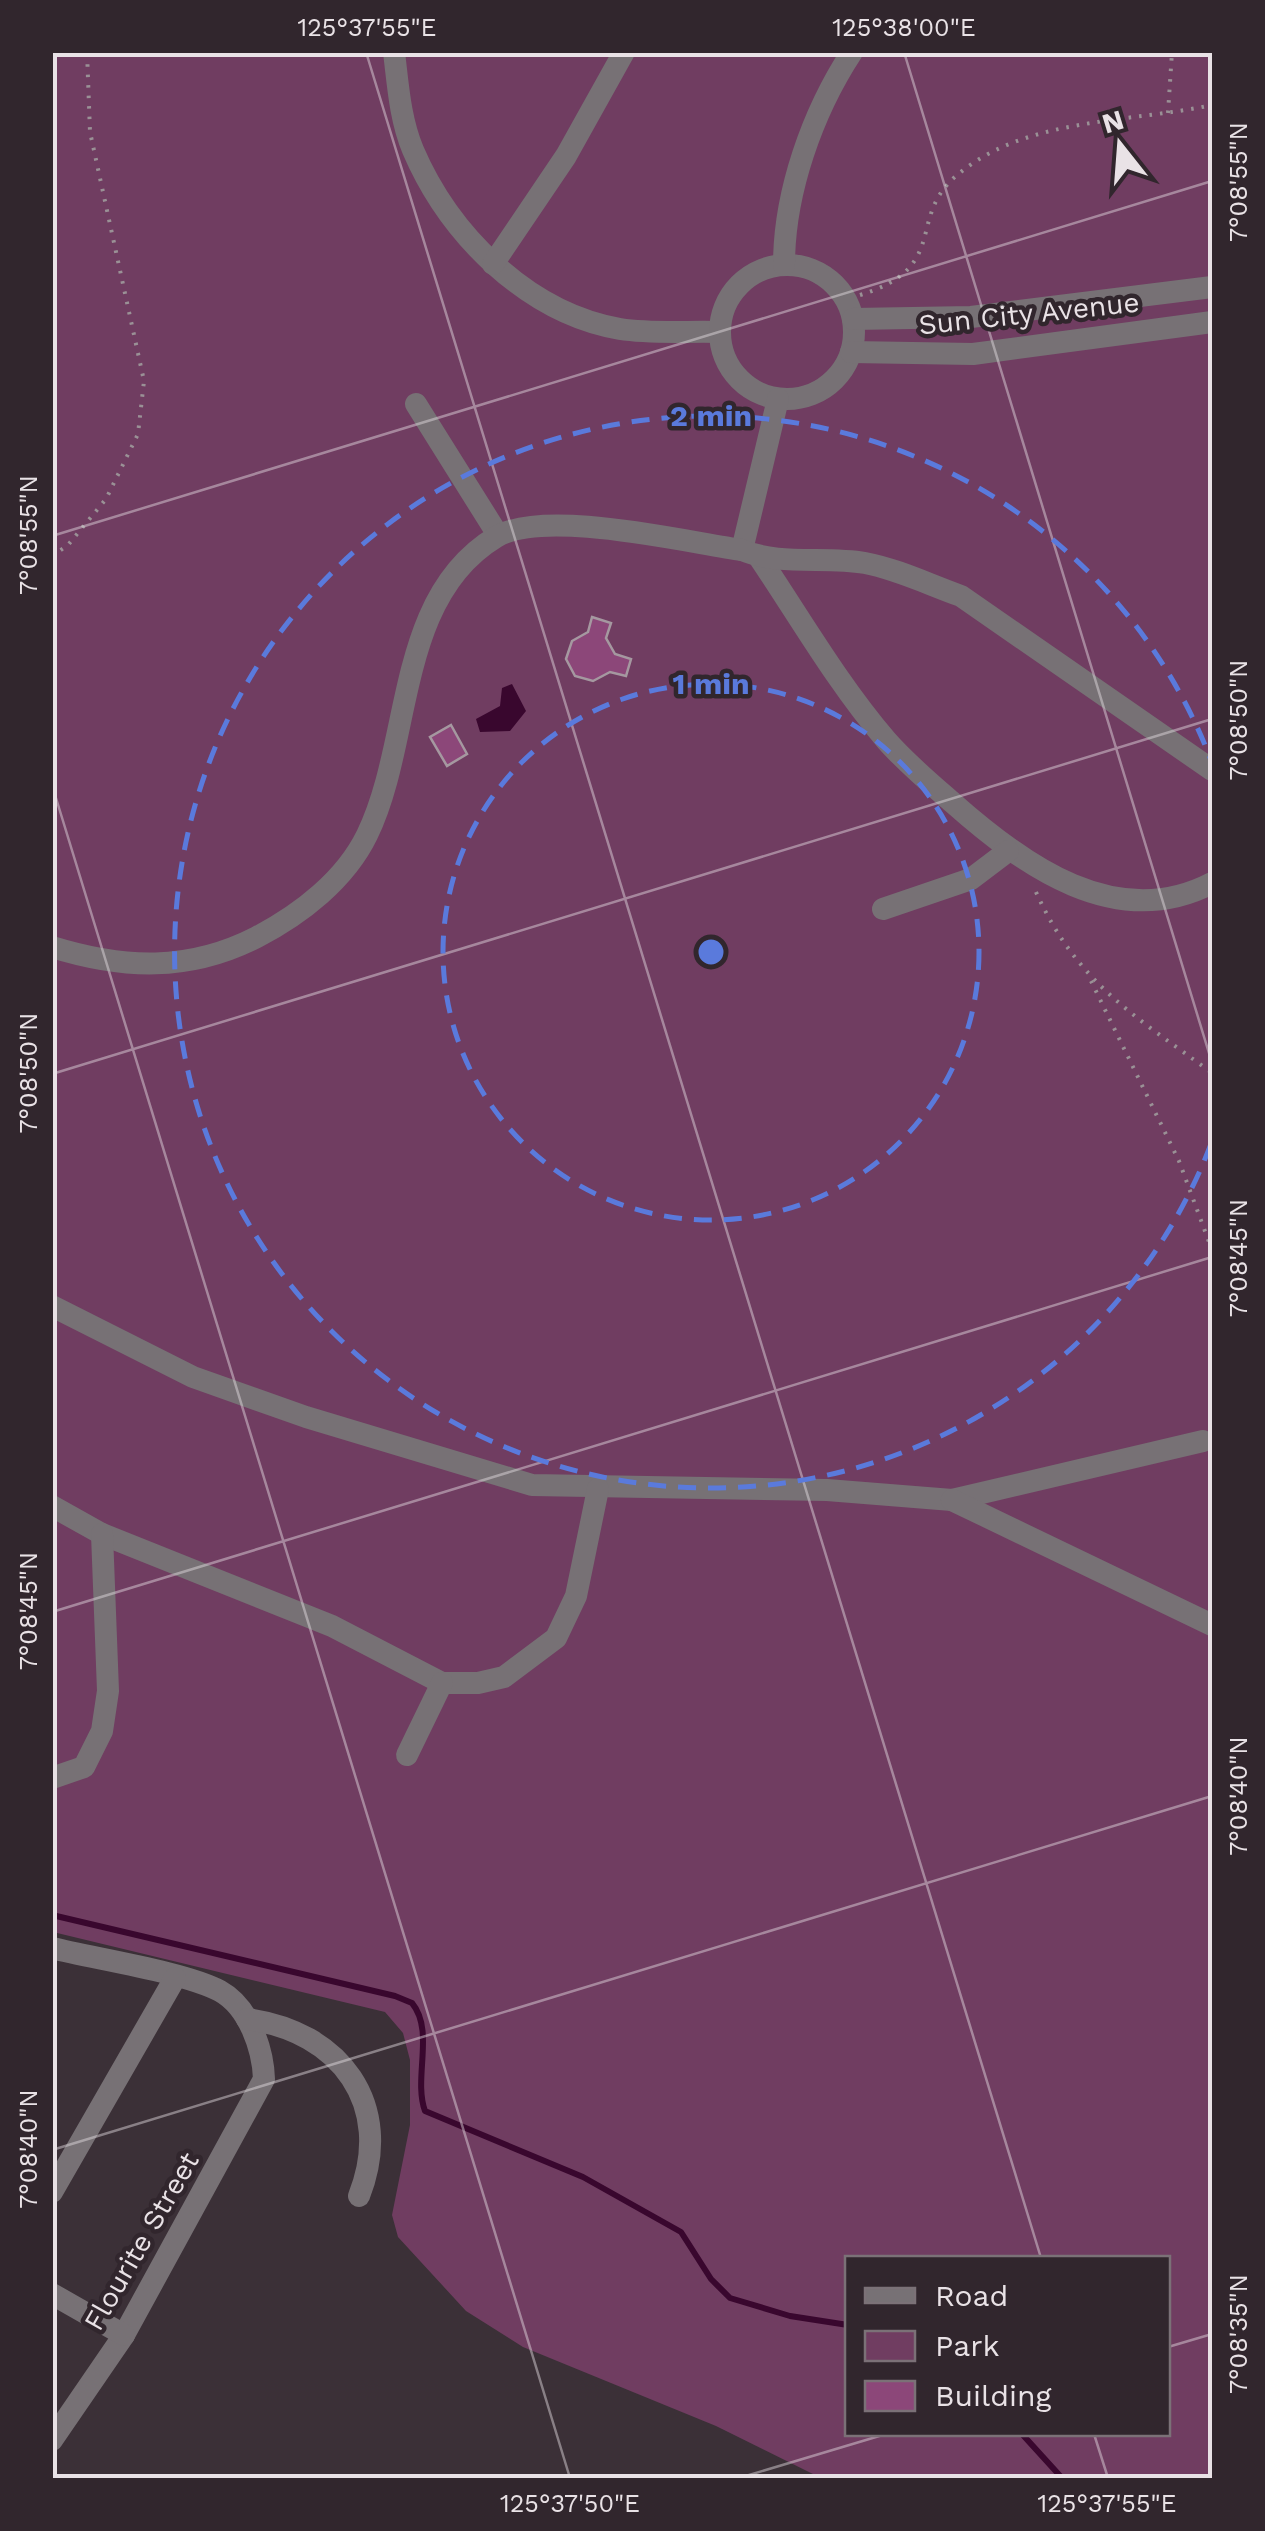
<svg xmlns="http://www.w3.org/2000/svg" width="1265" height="2531" font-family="'Work Sans',sans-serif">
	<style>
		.green { fill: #703d61; fill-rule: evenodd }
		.water { fill: #39072e }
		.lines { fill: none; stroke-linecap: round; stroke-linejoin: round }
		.stream { stroke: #39072e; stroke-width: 6 }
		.building { fill: #8c4779; stroke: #a598a0; stroke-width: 2.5 }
		.path { stroke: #9a9196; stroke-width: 4; stroke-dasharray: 2.5 8; stroke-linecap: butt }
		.minor { stroke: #777175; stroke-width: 22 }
		.ticks { fill: none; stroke: #e9e2e6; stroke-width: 2.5; stroke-opacity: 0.45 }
		.ring { fill: none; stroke: #5a7adc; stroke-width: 5; stroke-dasharray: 18 12 }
		.labels { text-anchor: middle; stroke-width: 9; stroke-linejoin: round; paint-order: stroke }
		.street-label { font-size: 28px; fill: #e9e2e6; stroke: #31262d }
		.centre { fill: #5a7adc; stroke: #31262d; stroke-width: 5 }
		.ring-label { font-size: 30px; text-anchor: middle; font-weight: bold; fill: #5a7adc; stroke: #31262d; stroke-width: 9; stroke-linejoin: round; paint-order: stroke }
		.neatline { fill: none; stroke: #e9e2e6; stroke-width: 4 }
		.ticks-label { font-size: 25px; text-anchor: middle; fill: #e9e2e6 }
	</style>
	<rect width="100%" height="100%" fill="#3b3037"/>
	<path class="green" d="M 53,53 L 1212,53 L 1212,2478 L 821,2478 L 716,2426 L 523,2347 L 466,2311 L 398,2237 L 392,2215 L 410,2125 L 410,2060 L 403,2033 L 385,2012 L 53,1932 ZM 848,2258 L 1168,2258 L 1168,2434 L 848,2434 Z"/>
	<polygon class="water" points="512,684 526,711 510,731 480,732 476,719 500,706 502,688"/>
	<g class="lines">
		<g class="stream">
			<path d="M 52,1915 L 395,1996 L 412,2003 C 435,2031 413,2078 425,2111 L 583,2177 L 681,2232 L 711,2279 L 730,2298 L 790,2316 L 848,2325"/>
			<polyline points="1022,2434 1062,2478"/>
		</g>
	</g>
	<g class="building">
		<polygon points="592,617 611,623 606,638 615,654 631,659 626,676 610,672 593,681 575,676 566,659 572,641 588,632"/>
		<polygon points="451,725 467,754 447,766 430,737"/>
	</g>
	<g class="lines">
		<g class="path">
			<polyline points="1168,113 1172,52"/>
			<path d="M 860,295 C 951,267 906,219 956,176 C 1024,117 1129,123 1212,105"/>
			<polyline points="52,556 68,545 106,499 138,434 144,381 90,132 87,52"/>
			<path d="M 1036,892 C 1077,983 1135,1016 1212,1073"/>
			<polyline points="1091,981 1179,1161 1212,1250"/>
		</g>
		<g class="minor">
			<path d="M 394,52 C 398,85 400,119 413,150 C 449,234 527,313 620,329 C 652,334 687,331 720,332"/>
			<polyline points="493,264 566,156 624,52"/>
			<circle cx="787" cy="332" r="67"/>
			<path d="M 784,265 C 784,193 812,113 852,52"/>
			<polyline points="853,319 971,317 1212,287"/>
			<polyline points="851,352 973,354 1212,322"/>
			<polyline points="416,404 498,535"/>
			<polyline points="742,550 778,399"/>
			<path d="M 759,557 C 800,618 838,684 886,740 C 906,763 930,783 953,803 C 1023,865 1116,933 1212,883"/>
			<polyline points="883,909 971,879 1008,851"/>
			<path d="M 52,947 C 123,969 189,972 257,937 C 301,914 345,880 367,835 C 413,741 395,598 496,537 C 544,508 685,542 742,550 C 779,566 825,556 865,563 C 897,569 930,585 961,596 L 1212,770"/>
			<polyline points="52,1306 193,1377 306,1417 532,1485 827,1490 952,1500 1203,1441"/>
			<polyline points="952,1500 1212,1625"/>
			<polyline points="52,1506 102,1534 332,1626 442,1683 478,1683 504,1677 556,1638 576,1596 598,1489"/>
			<polyline points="407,1755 442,1683"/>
			<polyline points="52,1778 84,1767 102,1731 108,1691 102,1534"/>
			<path d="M 52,1948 C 96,1959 184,1972 220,1991 C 249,2007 263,2049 264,2079 L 124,2335 L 52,2440"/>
			<path d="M 247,2019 C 340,2031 395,2105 359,2196"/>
			<polyline points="52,2192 175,1978"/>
			<polyline points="52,2294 124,2335"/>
		</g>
	</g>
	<path class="ticks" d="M 366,52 L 1041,2258M 904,52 L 1212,1063M 52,536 L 1212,181M 52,785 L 570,2478M 52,1074 L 1212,719M 52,1612 L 1212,1257M 52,2150 L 1212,1796M 1168,2347 L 1212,2334M 1094,2434 L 1108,2478M 739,2478 L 886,2434"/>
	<g class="ring">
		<circle cx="711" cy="952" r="268"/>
		<path d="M1211 1144A536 536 0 1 1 1211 760"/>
	</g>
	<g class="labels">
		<g class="street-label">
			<text transform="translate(1029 313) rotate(-6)" y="10">Sun City Avenue</text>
			<text transform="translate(141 2241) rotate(-60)" y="10">Flourite Street</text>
		</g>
	</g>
	<circle cx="711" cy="952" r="15" class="centre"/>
	<g class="ring-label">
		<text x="711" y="426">2 min</text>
		<text x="711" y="694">1 min</text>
	</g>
	<rect width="1265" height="2531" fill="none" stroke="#31262d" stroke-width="110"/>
	<rect x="845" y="2256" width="325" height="180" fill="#31262d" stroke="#7b7177" stroke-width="2.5"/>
	<rect x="865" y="2288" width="50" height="15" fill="#777175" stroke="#7b7177" stroke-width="2.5"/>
	<text x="935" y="2306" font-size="30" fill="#e9e2e6">Road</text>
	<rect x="865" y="2331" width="50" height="30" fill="#703d61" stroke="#7b7177" stroke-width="2.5"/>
	<text x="935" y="2356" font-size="30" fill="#e9e2e6">Park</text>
	<rect x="865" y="2381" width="50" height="30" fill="#8c4779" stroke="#7b7177" stroke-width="2.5"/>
	<text x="935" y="2406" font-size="30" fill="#e9e2e6">Building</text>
	<g transform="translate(1120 145) rotate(343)" stroke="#31262d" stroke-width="8" paint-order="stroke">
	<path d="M0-8L18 38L0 25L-18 38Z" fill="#e9e2e6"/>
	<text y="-15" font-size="28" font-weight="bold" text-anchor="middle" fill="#e9e2e6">N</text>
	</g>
	<rect x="55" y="55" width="1155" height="2421" class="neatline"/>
	<g class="ticks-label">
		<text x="367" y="36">125°37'55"E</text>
		<text x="904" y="36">125°38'00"E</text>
		<text transform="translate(1238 182) rotate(-90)" y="9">7°08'55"N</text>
		<text transform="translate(28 535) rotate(-90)" y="9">7°08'55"N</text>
		<text transform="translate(1238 720) rotate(-90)" y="9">7°08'50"N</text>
		<text transform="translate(28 1073) rotate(-90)" y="9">7°08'50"N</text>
		<text transform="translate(1238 1258) rotate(-90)" y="9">7°08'45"N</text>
		<text transform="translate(28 1611) rotate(-90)" y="9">7°08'45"N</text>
		<text transform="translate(1238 1796) rotate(-90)" y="9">7°08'40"N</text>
		<text transform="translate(28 2149) rotate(-90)" y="9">7°08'40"N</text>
		<text transform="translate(1238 2334) rotate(-90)" y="9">7°08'35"N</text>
		<text x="570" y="2512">125°37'50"E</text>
		<text x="1107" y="2512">125°37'55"E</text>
	</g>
</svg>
